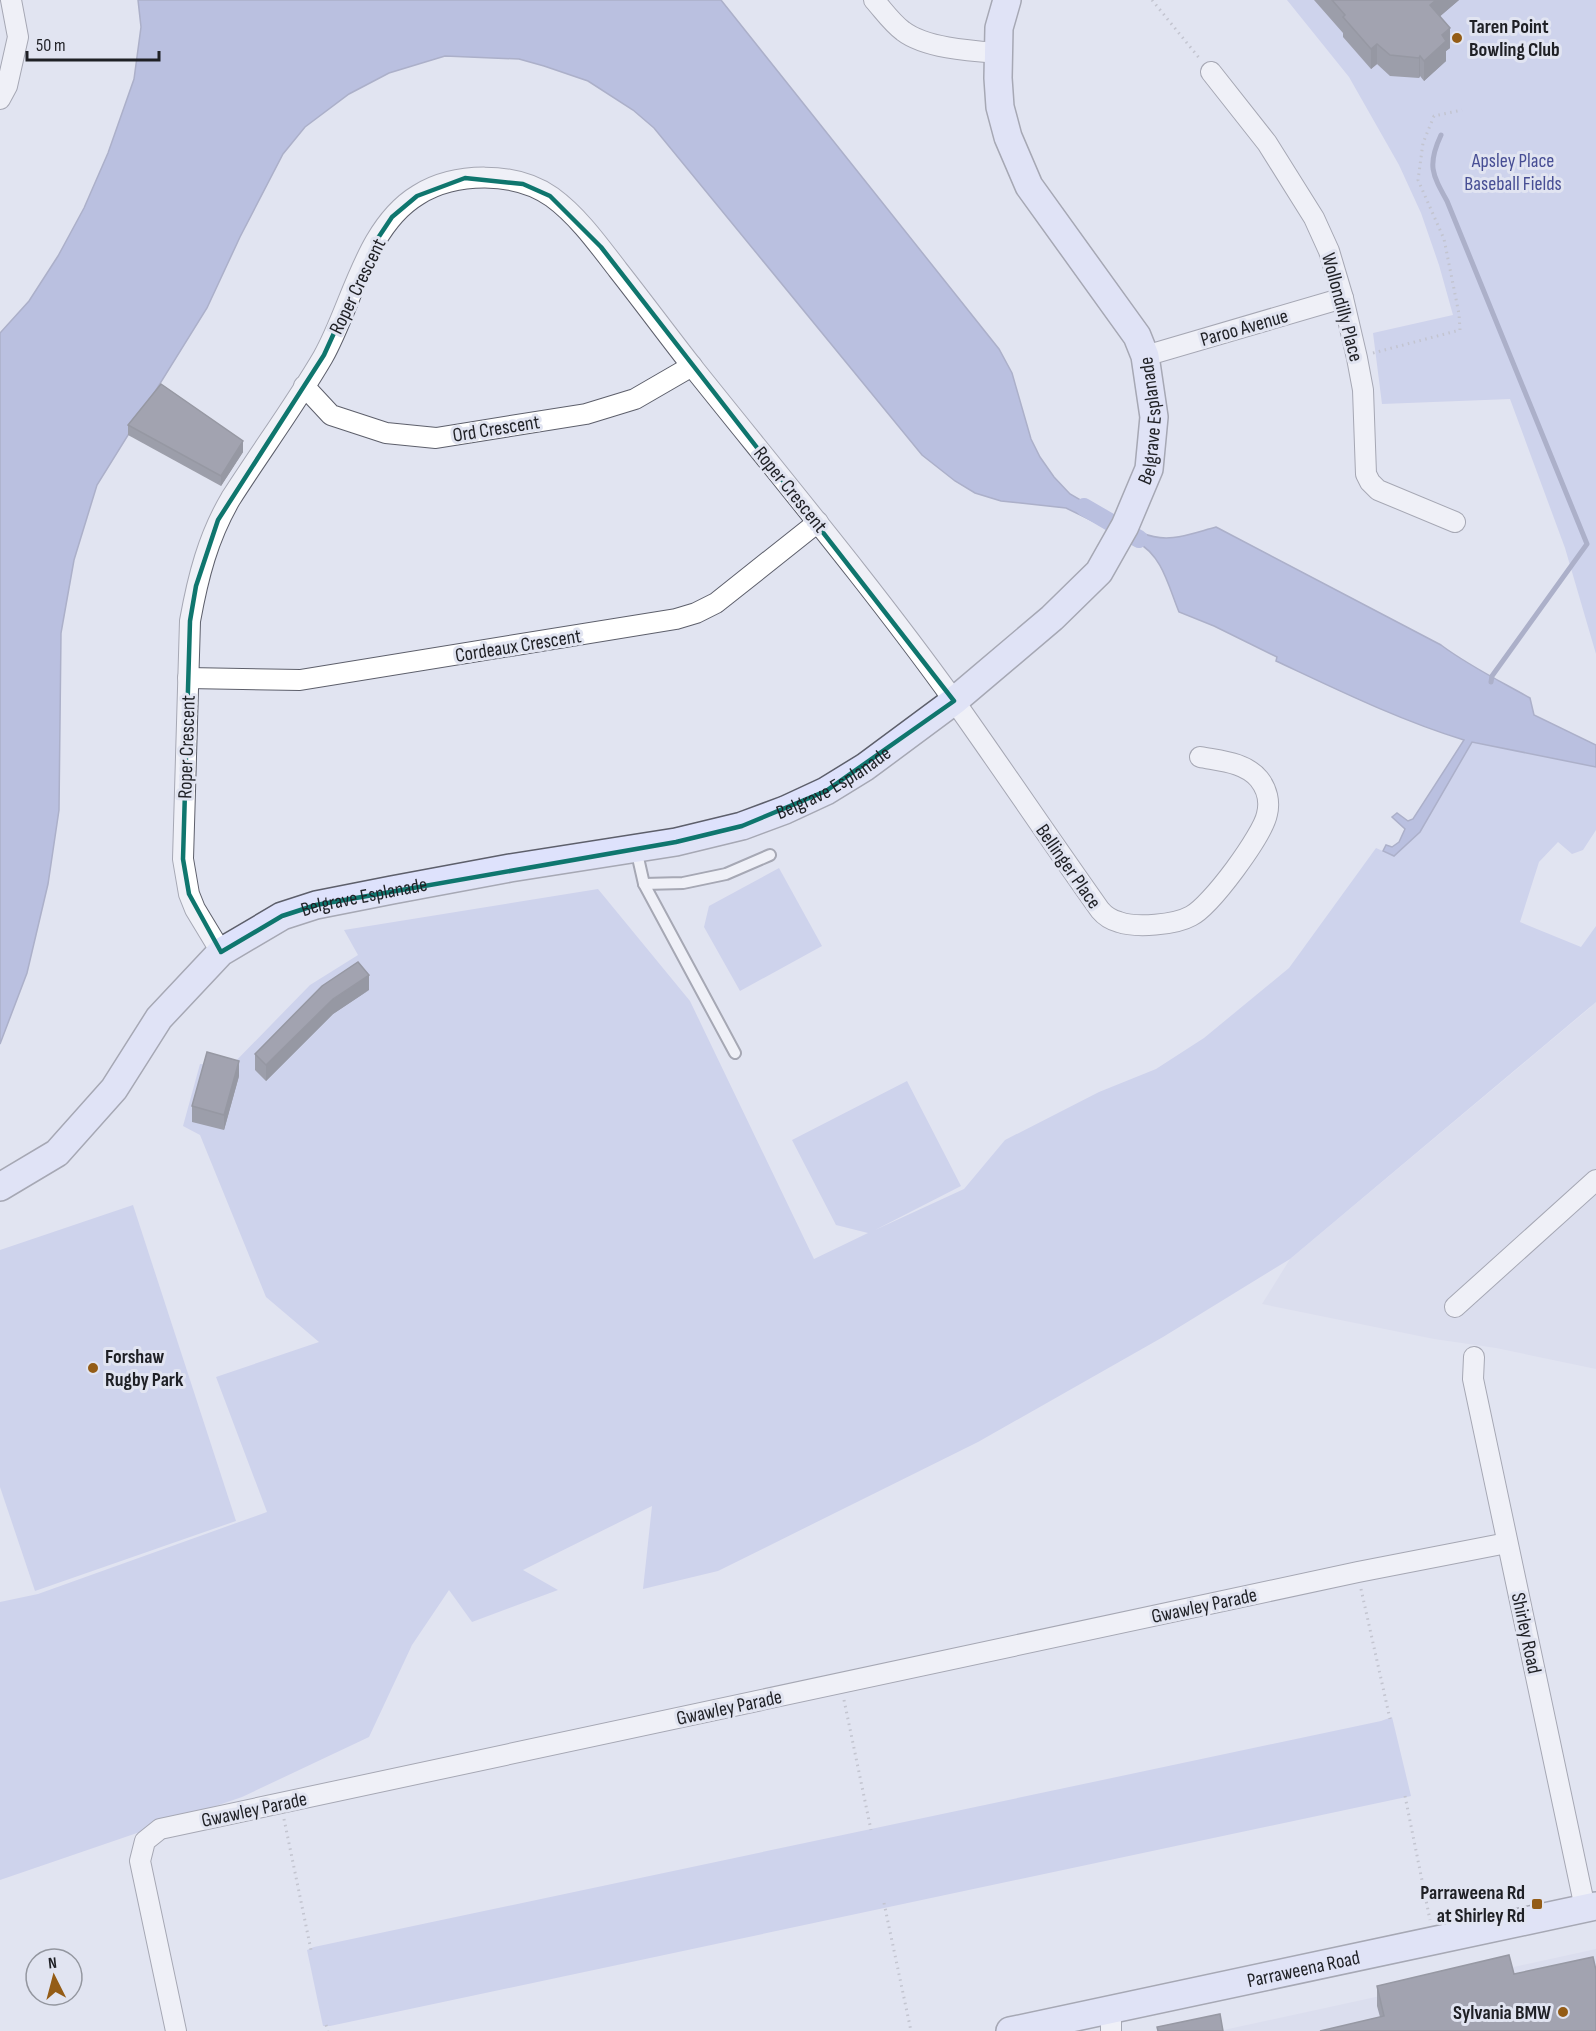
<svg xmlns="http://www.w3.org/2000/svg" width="1596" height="2031" font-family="'Sofia Sans Condensed',sans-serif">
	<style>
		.built { fill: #d3d7ec }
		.green { fill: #b6bee7 }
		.water { fill: #8a94cc; stroke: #6a719a; stroke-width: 1.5 }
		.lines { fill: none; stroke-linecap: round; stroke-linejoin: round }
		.stream { stroke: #6a719a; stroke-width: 5 }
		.canal { stroke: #8a94cc; stroke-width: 18 }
		.lane-casing { stroke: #5d5f6b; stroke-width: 14 }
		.street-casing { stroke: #5d5f6b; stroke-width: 22 }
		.secondary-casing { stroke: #5d5f6b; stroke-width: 30 }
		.path { stroke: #9d9fa9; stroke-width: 3; stroke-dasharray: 1.5 4.5; stroke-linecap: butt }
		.lane { stroke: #fff; stroke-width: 10 }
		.street { stroke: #fff; stroke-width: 20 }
		.secondary { stroke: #dee2fc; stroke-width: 27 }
		.wall { fill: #484a54 }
		.shaded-wall { fill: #3b3c45 }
		.building { fill: #545662; stroke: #3b3c45; stroke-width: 1.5 }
		.marked { fill: none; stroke: #0f766e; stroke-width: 4.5; stroke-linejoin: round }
		.poi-dot { fill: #945c16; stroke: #e1e4f1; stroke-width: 2 }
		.labels { text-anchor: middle; stroke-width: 6; stroke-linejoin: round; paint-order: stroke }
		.poi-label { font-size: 20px; font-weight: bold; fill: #1f2025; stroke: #e1e4f1; text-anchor: start }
		.park-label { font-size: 20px; fill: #474e94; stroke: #e1e4f1 }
		.street-label { font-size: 20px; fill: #1f2025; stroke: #e1e4f1 }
	</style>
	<rect width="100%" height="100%" fill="#e1e4f1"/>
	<g class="built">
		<polygon points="1596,1000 1596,1369 1496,1348 1434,1339 1262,1304 1290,1259 1591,1007"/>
		<polygon points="1596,1949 1596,2031 1219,2031"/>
	</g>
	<g class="green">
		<polygon points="1287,0 1596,0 1596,654 1565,548 1510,399 1382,404 1373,333 1453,315 1439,265 1421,213 1399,165 1349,77"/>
		<polygon points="1472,742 1596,767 1596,830 1583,850 1572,854 1558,842 1539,862 1520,922 1581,947 1596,926 1596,1002 1290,1259 1163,1337 978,1442 718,1571 643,1589 652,1506 523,1570 558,1590 472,1622 449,1590 412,1645 369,1737 242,1797 0,1880 0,1602 38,1594 267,1512 216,1377 319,1342 266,1297 200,1135 183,1126 200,1064 231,1066 310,985 358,955 344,930 598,889 690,1001 814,1259 868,1233 836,1225 792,1140 907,1081 961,1186 875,1230 964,1189 1005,1140 1099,1092 1156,1069 1204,1038 1289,968 1376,848 1394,856 1420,832"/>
		<polygon points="779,868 822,946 740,991 704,927 709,906"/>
		<polygon points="133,1205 236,1521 35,1591 0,1487 0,1250"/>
		<polygon points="1392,1717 1411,1796 330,2026 323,2026 307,1950 314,1947 1381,1721"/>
	</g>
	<g class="water">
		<polygon points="138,0 721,0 999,349 1012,373 1031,439 1040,457 1054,477 1070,494 1108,516 1103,526 1066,508 1001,501 975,493 955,481 922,455 654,128 633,110 588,81 544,66 519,59 445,56 389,73 349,94 305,127 283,154 240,237 207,308 97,485 74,560 61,633 59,810 48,884 27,973 0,1044 0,333 29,301 58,256 84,208 108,153 134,79 141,27"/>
		<path d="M 1216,527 L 1441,645 C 1469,666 1500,681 1530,698 L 1534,715 L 1596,745 L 1596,767 L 1472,742 L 1420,832 L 1394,856 L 1383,851 L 1386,845 L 1392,847 L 1399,842 L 1405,829 L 1392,817 L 1397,813 L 1408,821 L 1413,819 L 1464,740 C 1399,720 1338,690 1276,661 L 1277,657 L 1214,626 L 1179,612 C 1169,588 1162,555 1138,543 L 1142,533 C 1168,544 1190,534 1216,527 Z"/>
	</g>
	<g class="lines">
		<path class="stream" d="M 1441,135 C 1427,165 1432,174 1447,201 L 1587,544 L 1492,676 L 1491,682"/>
		<polyline class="canal" points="1084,507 1139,539"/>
		<g class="lane-casing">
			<g id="lane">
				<polyline points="636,849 644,884 735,1053"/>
				<polyline points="644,884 683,883 726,874 770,855"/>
			</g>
		</g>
		<g class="street-casing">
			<g id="street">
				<path d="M 874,0 C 883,10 892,23 903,31 C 925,48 971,51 998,53"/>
				<polyline points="1211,72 1267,143 1314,218 1329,251 1343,298 1357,358 1363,390 1366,474 1370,482 1378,490 1455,522"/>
				<polyline points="0,99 7,86 18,37 11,0"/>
				<polyline points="1145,356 1343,298"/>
				<polyline points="304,386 331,415 386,433 436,438 586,414 635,399 692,366"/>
				<polyline points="188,678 300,680 676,619 696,613 716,603 818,522"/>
				<path d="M 221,952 L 195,909 L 189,894 L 183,859 L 190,621 C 198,577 208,537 231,498 C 261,451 295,405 323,357 C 352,306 365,227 418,195 C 455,172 515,171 552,197 C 578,216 598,244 618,270 C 644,303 669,337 695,370 C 783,480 873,588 955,702 C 1004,771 1051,841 1100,910 C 1105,916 1111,920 1119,922 C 1136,928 1175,925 1191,916 C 1211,906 1263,835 1267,814 C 1270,802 1267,789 1259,779 C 1245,762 1220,761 1200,757"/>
				<polyline points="1455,1307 1596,1180"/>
				<polyline points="1474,1357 1473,1379 1585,1908"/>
				<polyline points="176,2031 140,1861 145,1841 160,1829 1358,1572 1507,1543"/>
				<polyline points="1111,2031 1111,2010"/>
			</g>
		</g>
		<g class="secondary-casing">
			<g id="secondary">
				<path id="s1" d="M 0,1187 L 57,1153 L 114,1089 L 159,1018 L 221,952 L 282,916 L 316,905 L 392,890 L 510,868 L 676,842 L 742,826 L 785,810 L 826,791 L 865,767 L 954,701 L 1052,618 L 1099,572 L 1125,526 L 1149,469 L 1154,417 L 1145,356 L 1137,336 L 1029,186 L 1008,137 L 1000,107 L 998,78 L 999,28 L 1007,0"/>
				<path id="s2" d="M 1010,2031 L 1596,1906"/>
			</g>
		</g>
		<g class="path">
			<polyline points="1152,0 1200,59"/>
			<polyline points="1373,353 1460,330 1459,314 1444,239 1418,180 1423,143 1434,116 1462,110"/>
			<polyline points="1361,1589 1390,1719"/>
			<polyline points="844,1700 871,1830"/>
			<polyline points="1405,1796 1430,1920"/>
			<polyline points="284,1819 311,1950"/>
			<polyline points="884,1903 911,2031"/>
			<polyline points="326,2025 328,2031"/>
		</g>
		<use href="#lane" class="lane"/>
		<use href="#street" class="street"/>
		<use href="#secondary" class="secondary"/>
	</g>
	<g class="wall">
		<polygon points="1314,0 1459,0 1440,16 1450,48 1446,51 1446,61 1424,81 1420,76 1419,78 1390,76 1377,64 1371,69 1343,37 1343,33"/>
		<polygon points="128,425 243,452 221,486 128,435"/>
		<polygon points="369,990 333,1014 266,1081 255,1070 255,1054"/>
		<polygon points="239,1076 224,1130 192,1122 192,1106"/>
		<polygon points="1514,1974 1380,2017 1377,2006 1377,1986"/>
	</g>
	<g class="shaded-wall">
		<polygon points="1436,0 1459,0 1430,25 1430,5"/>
		<polygon points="1450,28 1450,48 1446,51 1446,61 1424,81 1424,61 1442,35"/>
		<polygon points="1377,44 1377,64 1371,69 1371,49"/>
		<polygon points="1420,56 1420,76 1419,78 1419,58"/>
		<polygon points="243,441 243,452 221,486 221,476"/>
		<polygon points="369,975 369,990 333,1014 266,1081 266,1065 333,999"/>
		<polygon points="239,1061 239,1076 224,1130 224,1115"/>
	</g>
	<g class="building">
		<polygon points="1332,0 1436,0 1430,5 1450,28 1442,35 1446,41 1424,61 1420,56 1419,58 1390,55 1377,44 1371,49 1343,17 1345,15"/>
		<polygon points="161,384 243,441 221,476 128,425"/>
		<polygon points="358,962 369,975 333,999 266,1065 255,1054 322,986"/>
		<polygon points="207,1052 239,1061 224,1115 192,1106"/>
		<polygon points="1509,1955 1514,1974 1593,1957 1596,1970 1596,2031 1320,2031 1384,2016 1377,1986"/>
		<polygon points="1220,2014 1223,2031 1158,2031 1157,2027"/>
	</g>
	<path d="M0 0H1596V2031H0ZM 465,178 L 523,184 L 550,196 L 601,247 L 954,701 L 826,791 L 742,826 L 676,842 L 316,905 L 282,916 L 221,952 L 189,894 L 183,859 L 190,621 L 196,586 L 218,520 L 324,355 L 376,241 L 392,217 L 417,196 Z" fill="#e1e4f1" fill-opacity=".55" fill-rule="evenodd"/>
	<path class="marked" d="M 465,178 L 523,184 L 550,196 L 601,247 L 954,701 L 826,791 L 742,826 L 676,842 L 316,905 L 282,916 L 221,952 L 189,894 L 183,859 L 190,621 L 196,586 L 218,520 L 324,355 L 376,241 L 392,217 L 417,196 Z"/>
	<g class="poi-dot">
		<circle cx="1457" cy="38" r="6"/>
		<circle cx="93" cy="1368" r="6"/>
		<rect x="1531" y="1898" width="12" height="12" rx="3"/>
		<circle cx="1563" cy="2012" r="6"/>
	</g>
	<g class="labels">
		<g class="poi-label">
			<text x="1469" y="33">Taren Point<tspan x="1469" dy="23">Bowling Club</tspan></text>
			<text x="105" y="1363">Forshaw<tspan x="105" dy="23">Rugby Park</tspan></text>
			<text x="1525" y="1899" text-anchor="end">Parraweena Rd<tspan x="1525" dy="23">at Shirley Rd</tspan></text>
			<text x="1551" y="2019" text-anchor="end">Sylvania BMW</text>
		</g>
		<g class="park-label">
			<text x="1513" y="167">Apsley Place<tspan x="1513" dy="23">Baseball Fields</tspan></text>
		</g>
		<g class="street-label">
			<text transform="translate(357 286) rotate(-64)" y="7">Roper Crescent</text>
			<text transform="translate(1343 307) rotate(75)" y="7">Wollondilly Place</text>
			<text transform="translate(1244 327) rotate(-16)" y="7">Paroo Avenue</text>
			<text dy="7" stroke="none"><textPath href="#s1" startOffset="1472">Belgrave Esplanade</textPath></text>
			<text transform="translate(496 428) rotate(-9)" y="7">Ord Crescent</text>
			<text transform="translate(791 489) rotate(51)" y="7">Roper Crescent</text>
			<text transform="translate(518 645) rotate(-9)" y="7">Cordeaux Crescent</text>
			<text transform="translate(186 747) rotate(-88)" y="7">Roper Crescent</text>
			<text dy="7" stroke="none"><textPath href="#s1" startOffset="968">Belgrave Esplanade</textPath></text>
			<text transform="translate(1069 866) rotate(55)" y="7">Bellinger Place</text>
			<text dy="7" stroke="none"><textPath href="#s1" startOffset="482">Belgrave Esplanade</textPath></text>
			<text transform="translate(1204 1605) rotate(-12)" y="7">Gwawley Parade</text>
			<text transform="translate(1527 1633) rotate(78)" y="7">Shirley Road</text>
			<text transform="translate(729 1707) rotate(-12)" y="7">Gwawley Parade</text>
			<text transform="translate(254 1809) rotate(-12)" y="7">Gwawley Parade</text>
			<text dy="7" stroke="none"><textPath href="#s2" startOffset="300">Parraweena Road</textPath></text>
		</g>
	</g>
	<g transform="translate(54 1977) rotate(354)"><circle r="28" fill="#e1e4f1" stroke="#93969f" stroke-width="1.5"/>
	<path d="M0-4.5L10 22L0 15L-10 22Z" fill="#945c16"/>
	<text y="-9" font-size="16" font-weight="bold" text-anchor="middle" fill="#1f2025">N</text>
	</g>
	<path d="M27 51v9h132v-9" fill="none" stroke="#1f2025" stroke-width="3"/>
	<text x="36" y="51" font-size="18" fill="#1f2025" stroke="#e1e4f1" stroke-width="4.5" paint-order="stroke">50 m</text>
</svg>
